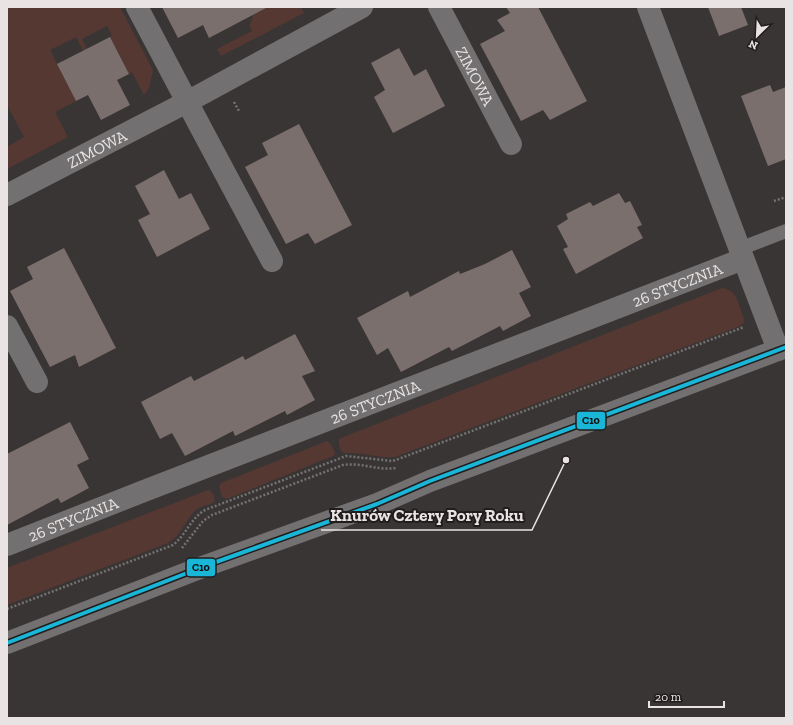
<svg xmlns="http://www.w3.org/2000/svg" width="793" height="725" font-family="'Zilla Slab',serif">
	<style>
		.green { fill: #553832 }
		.building { fill: #7b6f6d }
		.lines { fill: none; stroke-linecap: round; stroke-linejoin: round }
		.path { stroke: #757272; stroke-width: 2.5; stroke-dasharray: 2 2; stroke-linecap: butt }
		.service { stroke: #727070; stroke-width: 14 }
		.minor { stroke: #727070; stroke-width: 22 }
		.tertiary { stroke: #727070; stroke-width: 22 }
		.bus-1-casing { stroke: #211d1c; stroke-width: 7 }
		.bus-1 { stroke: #1ab6d8; stroke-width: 4 }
		.labels { text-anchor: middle; stroke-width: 4; stroke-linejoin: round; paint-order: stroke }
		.street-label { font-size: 16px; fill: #e9e4e3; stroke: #211d1c }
		.leader { fill: none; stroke: #e9e4e3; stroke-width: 1.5 }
		.callout-dot { fill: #e9e4e3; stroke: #211d1c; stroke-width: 1.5 }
		.callout-label { font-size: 17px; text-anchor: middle; font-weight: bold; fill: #e9e4e3; stroke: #211d1c; stroke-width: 4; stroke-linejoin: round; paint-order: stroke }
		.line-badge { stroke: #211d1c; stroke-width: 1.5 }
		.pale-badge-label { font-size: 11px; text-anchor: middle; font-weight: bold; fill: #111 }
	</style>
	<rect width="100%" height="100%" fill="#3a3535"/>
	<g class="green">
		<polygon points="7,7 120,7 153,70 149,88 144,95 132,72 129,74 110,37 112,35 107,26 82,39 87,49 83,50 76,37 50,50 76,101 55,112 68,137 7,169 7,147 24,137 7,105"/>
		<path d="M 251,7 L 301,7 L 304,13 L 221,56 L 217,49 L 252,31 L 249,25 C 254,19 253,14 251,7 Z"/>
		<path d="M 722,288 C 735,289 738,301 741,311 C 742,314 744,318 744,321 C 744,324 742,324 740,326 L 395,457 C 381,458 367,454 354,453 C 351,453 347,454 344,453 C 340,451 338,444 339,439 L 341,438 Z"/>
		<path d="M 327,441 C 331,443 335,450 335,455 L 333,456 L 227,499 L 222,497 L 219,487 L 221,483 Z"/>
		<path d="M 208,490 C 213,491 214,496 215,501 C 210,506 203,505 197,509 C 192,512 181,531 176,537 L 168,543 L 7,605 L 7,568 Z"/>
	</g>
	<g class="building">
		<polygon points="162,7 268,7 209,38 203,25 178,38"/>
		<polygon points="506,7 538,7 587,101 550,120 543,110 521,121 480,44 505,31 497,20 510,13"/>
		<polygon points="708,7 741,7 748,25 719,36"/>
		<polygon points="110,37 129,74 117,80 130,105 101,120 88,95 76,101 57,64"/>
		<polygon points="399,48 414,76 426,69 445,106 393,133 374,97 385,90 371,63"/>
		<polygon points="770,85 773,92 786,87 786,159 768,166 741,96"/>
		<polygon points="299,124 352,225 315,244 308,233 286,244 245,167 268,155 262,143"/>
		<polygon points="164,170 179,199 191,193 210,229 157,257 138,220 150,214 135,186"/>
		<polygon points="619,193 625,203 630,201 642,225 637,227 643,238 576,274 563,249 568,247 557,226 568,219 566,214 590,202 593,206"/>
		<polygon points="64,248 116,348 79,367 75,355 50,367 10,291 33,279 27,267"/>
		<polygon points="512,250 531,287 519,293 531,316 503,331 500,326 452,351 449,347 401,372 388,348 377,355 357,318 408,291 410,297 459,271 460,274 485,264"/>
		<polygon points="295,334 315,371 302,376 315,400 287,415 285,411 235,436 233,431 185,456 172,433 160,439 141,402 191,376 194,381 243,356 245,360"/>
		<polygon points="70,422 89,459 77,465 89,488 61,503 58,498 7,525 7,454"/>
	</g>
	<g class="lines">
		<g class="path">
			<polyline points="234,102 239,111"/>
			<polyline points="774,201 786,197"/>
			<path d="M 182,548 L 203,521 L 212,515 L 343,465 C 361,462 378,471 396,468"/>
			<path d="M 7,609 L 173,545 C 186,535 191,518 205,510 L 341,458 L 346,456 L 392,461 L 396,460 L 744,327"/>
		</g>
		<polyline class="service" points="739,249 786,231"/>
		<g class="minor">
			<polyline points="137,7 202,130 272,261"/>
			<path id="s1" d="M 439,7 L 511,144"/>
			<polyline points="648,7 778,350"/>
			<path id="s2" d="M 7,195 L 187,102 L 362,7"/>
			<polyline points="7,326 37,382"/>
			<path id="s3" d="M 7,545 L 144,491 L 743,259"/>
		</g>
		<polyline class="tertiary" points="7,643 205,566 377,504 430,481 786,347"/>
		<g class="bus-1-casing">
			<polyline id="bus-1" points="7,643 205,566 377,504 430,481 786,347"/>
		</g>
		<use href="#bus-1" class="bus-1"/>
	</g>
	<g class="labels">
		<g class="street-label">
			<text dy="6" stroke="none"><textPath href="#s1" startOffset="78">ZIMOWA</textPath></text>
			<text dy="6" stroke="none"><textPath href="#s2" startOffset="101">ZIMOWA</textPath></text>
			<text dy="6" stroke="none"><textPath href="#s3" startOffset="719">26 STYCZNIA</textPath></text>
			<text dy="6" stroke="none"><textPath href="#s3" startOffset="395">26 STYCZNIA</textPath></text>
			<text dy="6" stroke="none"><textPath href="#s3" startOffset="71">26 STYCZNIA</textPath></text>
		</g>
	</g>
	<path class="leader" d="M566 460L532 530H321"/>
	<circle class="callout-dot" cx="566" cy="460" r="4"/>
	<g class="callout-label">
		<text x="427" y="521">Knurów Cztery Pory Roku</text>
	</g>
	<g class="line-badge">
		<rect x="576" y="411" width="30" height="19" rx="4" fill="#1ab6d8"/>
		<rect x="186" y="558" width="30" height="19" rx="4" fill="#1ab6d8"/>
	</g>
	<g class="pale-badge-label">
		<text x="591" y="424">C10</text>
		<text x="201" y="571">C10</text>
	</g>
	<rect width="793" height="725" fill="none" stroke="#e9e4e3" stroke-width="16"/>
	<g transform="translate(757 36) rotate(204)" stroke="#211d1c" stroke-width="3" paint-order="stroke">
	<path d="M0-3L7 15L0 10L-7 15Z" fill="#e9e4e3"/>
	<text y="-6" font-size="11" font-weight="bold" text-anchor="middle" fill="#e9e4e3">N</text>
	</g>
	<path d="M649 701v6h75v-6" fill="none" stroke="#e9e4e3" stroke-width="2"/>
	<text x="655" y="701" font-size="12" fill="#e9e4e3" stroke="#211d1c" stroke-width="3" paint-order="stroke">20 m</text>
</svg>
